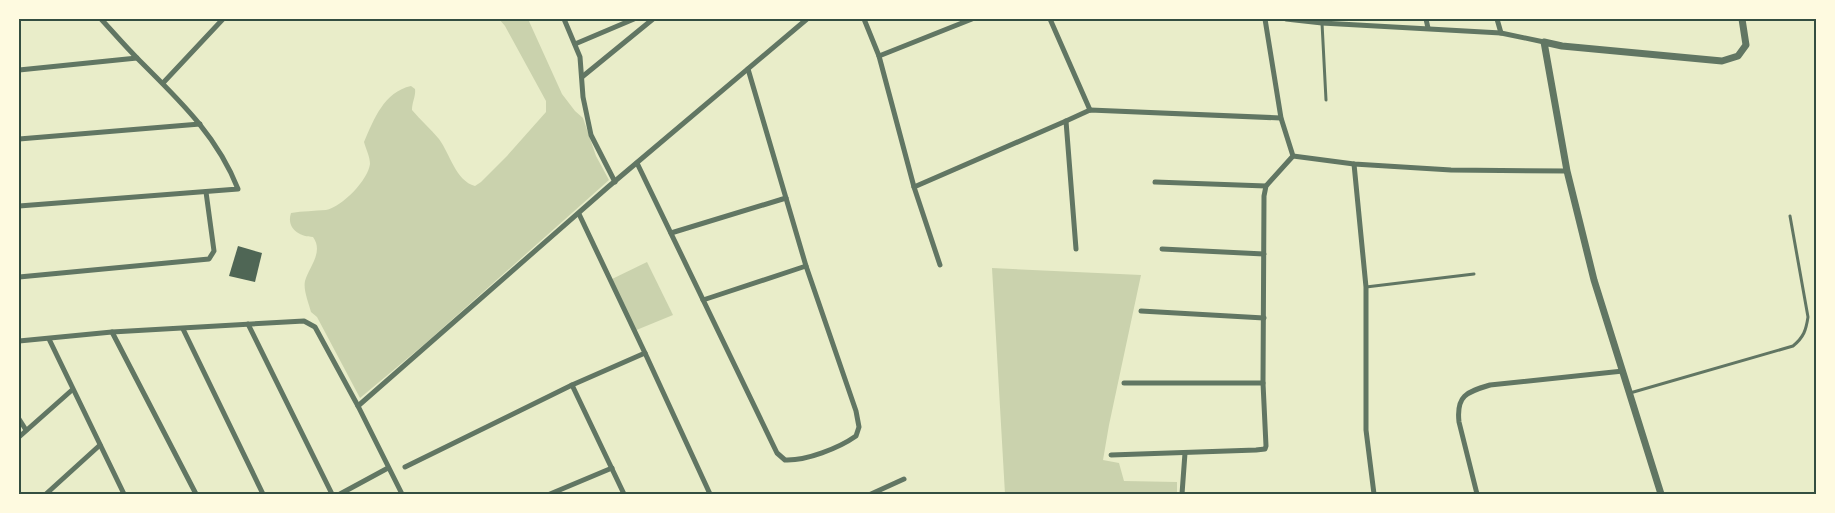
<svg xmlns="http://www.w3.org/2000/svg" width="1835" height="513" font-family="'Nunito Sans',sans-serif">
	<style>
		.green { fill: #cad2ad }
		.building { fill: #4f6655 }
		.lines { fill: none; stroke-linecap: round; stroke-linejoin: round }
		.service { stroke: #617663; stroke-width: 3 }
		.minor { stroke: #617663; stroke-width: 5 }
		.tertiary { stroke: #617663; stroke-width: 7 }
		.neatline { fill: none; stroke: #344e41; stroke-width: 2 }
	</style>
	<rect width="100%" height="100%" fill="#e9edc9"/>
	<g class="green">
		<path d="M 499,19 L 528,19 L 562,94 L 575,111 L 583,118 L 596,156 L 609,180 L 427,342 L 360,398 L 317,317 L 311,312 C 309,304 303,290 305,281 C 309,267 324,252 313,237 C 299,237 286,228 291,213 C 303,211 314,211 326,210 C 342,207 368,180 370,164 C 370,157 366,149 364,142 C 374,119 384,92 411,86 L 415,89 C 416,96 412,102 412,110 C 420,120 431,129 439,139 C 450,154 456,181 475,186 L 481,182 L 507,156 L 546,112 L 546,101 L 505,26 Z"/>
		<polygon points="647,262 673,315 634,331 610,280"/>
		<polygon points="992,268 1141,275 1109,425 1103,460 1119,463 1124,481 1177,482 1177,494 1005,494"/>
	</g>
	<polygon class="building" points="238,246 262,253 255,282 229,276"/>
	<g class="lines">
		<g class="service">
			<polyline points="1322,23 1326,100"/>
			<polyline points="1366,287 1474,274"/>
			<path d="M 1630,393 L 1793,346 C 1804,337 1806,330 1808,317 L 1790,216"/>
		</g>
		<g class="minor">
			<polyline points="564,19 580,57 583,97 591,135 615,182"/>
			<polyline points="864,19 879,56 914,187 940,265"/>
			<polyline points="1050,19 1090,110"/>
			<polyline points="1265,19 1281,118 1293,156 1354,164 1451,170 1567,171"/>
			<polyline points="1286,19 1322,23 1501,33 1544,42"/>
			<polyline points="1426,19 1428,28"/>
			<polyline points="1497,19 1501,33"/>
			<polyline points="575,44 634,19"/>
			<polyline points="879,56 972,19"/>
			<polyline points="19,70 137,58"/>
			<polyline points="582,77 653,19"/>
			<polyline points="163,83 223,19"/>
			<polyline points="1066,121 1076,249"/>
			<polyline points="19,139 200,124"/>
			<path d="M 637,163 L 777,453 L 785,460 C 806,461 839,448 856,436 L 859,427 L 856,411 L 806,266 L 748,69"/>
			<polyline points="1354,164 1366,287 1366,430 1374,494"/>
			<polyline points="1155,182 1266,186"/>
			<polyline points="914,187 1066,121 1090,110 1281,118"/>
			<path d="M 19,206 L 238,189 C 217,135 178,99 138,59 C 125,46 113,32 101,19"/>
			<polyline points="579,214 645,353"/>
			<polyline points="671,233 786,198"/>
			<polyline points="1162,249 1264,254"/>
			<polyline points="19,277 209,259 214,251 206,192"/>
			<polyline points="703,300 806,266"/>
			<polyline points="1141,311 1264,318"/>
			<polyline points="248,324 332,494"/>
			<polyline points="183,329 263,494"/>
			<polyline points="112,332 196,494"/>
			<polyline points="49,339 124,494"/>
			<polyline points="19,341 112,332 304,321 315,327 358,406 402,494"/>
			<polyline points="1124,383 1263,383"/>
			<polyline points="572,385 624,494"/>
			<polyline points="358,406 608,187 807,19"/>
			<polyline points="19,419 26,430"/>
			<polyline points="19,437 72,390"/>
			<polyline points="1111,455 1256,450 1265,449 1266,446 1263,383 1264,196 1266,186 1293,156"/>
			<polyline points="405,467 572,385 645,353 710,494"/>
			<polyline points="46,494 100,445"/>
			<polyline points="340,494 388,468"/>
			<polyline points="550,494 612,468"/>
			<polyline points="871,494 904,479"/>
			<polyline points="1182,494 1185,453"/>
			<path d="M 1477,494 L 1459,422 C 1456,395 1467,392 1490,385 L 1623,371"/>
		</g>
		<polyline class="tertiary" points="1661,494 1594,280 1567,171 1544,42 1562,46 1722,61 1738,56 1746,45 1742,19"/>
	</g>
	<rect width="1835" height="513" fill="none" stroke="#fefae0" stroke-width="40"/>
	<rect x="20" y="20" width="1795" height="473" class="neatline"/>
</svg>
